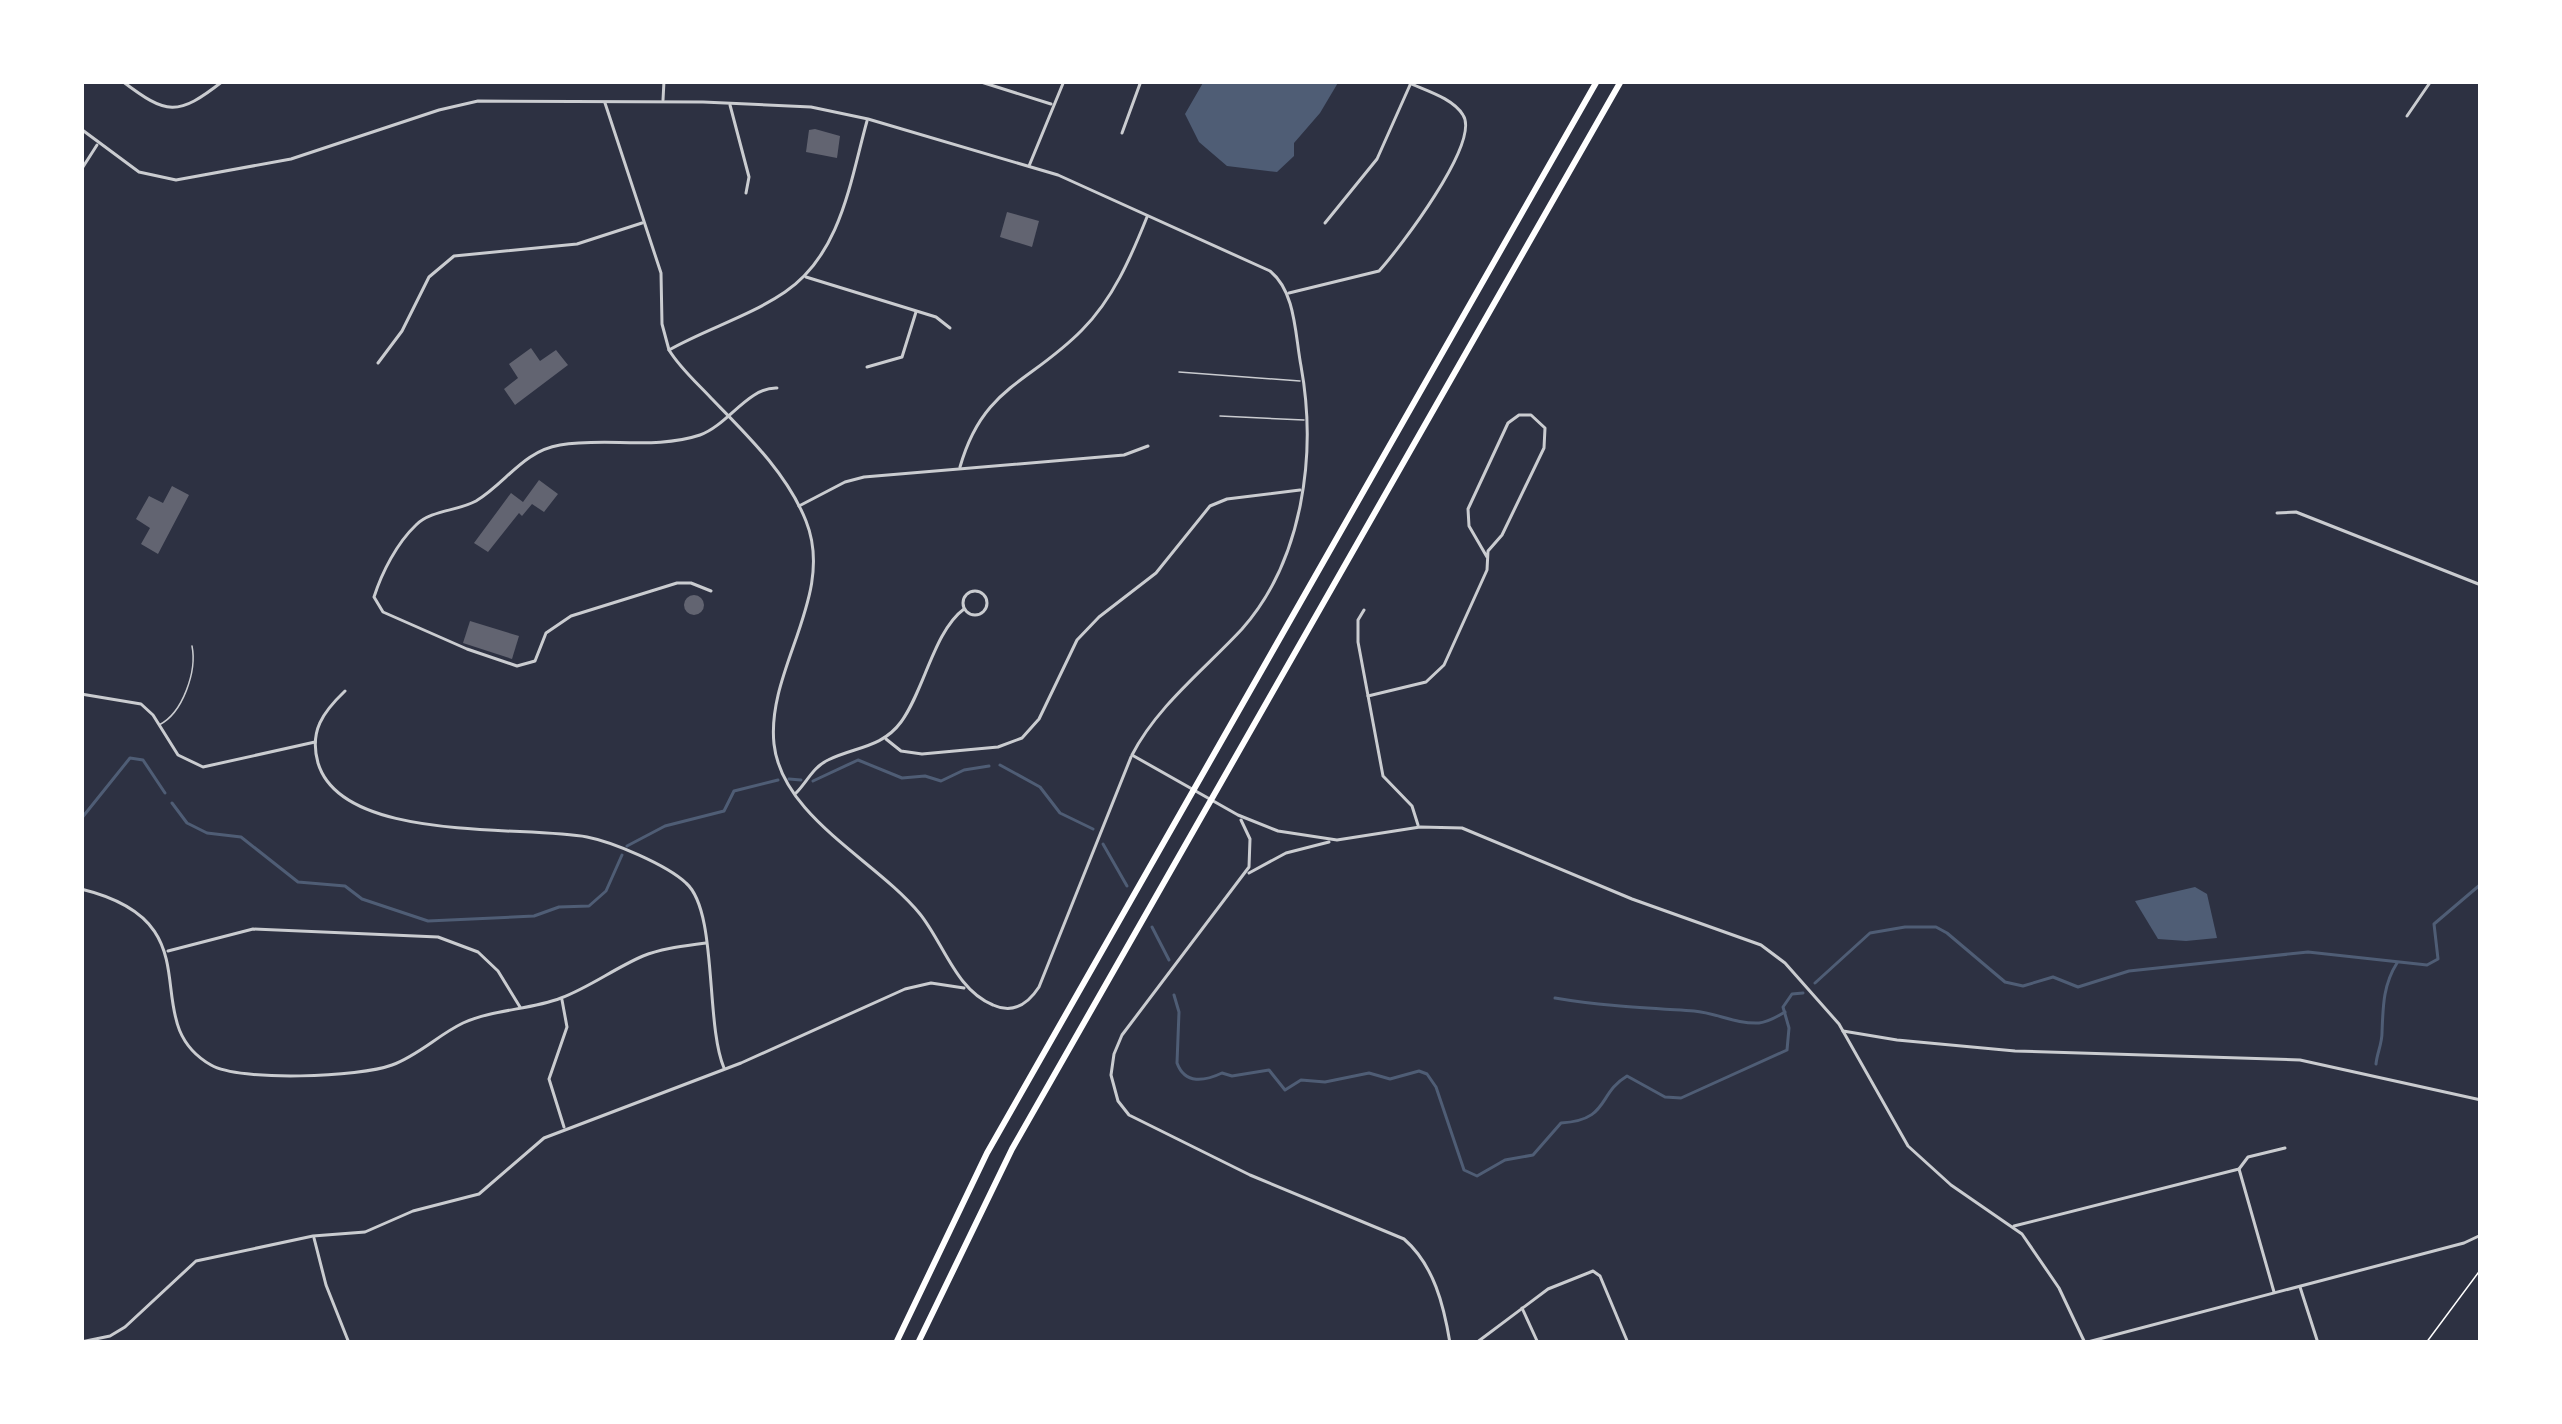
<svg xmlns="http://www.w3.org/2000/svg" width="2562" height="1424" font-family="'IBM Plex Serif',serif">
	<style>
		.water { fill: #4f5d75 }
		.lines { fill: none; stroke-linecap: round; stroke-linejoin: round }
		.stream { stroke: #4f5d75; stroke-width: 3 }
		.building { fill: #626471 }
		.path { stroke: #fff; stroke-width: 1.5 }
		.service { stroke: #caccd0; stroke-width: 1.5 }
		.minor { stroke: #caccd0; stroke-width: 3 }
		.tertiary { stroke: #caccd0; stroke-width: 3 }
		.motorway { stroke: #fff; stroke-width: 6 }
	</style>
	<rect width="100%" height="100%" fill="#2d3142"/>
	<g class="water">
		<polygon points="1204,81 1339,81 1320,113 1294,143 1294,156 1277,172 1227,166 1199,142 1185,114"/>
		<polygon points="2195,887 2207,894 2217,938 2186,941 2158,939 2135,901"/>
	</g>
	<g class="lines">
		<g class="stream">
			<polyline points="1000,765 1040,787 1060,813 1093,829"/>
			<polyline points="789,779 801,780"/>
			<polyline points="813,781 858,760 902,778 925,776 941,781 964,770 989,766"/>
			<polyline points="172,803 187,823 207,833 241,837 298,882 345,886 362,899 428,921 534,916 559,907 589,906 606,891 622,855"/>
			<polyline points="81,819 130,758 143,760 165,793"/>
			<polyline points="1103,844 1127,886"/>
			<polyline points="627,846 665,826 724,811 734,791 778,780"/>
			<polyline points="1152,927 1169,960"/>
			<polyline points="1815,983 1870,933 1905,927 1936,927 1947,933 2005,982 2023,986 2053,977 2078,987 2129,971 2308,952 2427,965 2438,959 2434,924 2481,884"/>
			<path d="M 1174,995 L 1179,1012 L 1177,1063 C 1185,1085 1205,1081 1222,1073 L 1232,1076 L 1269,1070 L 1285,1090 L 1301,1080 L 1325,1082 L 1369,1073 L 1390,1079 L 1419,1071 L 1427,1074 L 1436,1087 L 1464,1170 L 1477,1176 L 1505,1160 L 1533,1155 L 1561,1123 C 1610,1120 1597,1094 1627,1076 L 1665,1097 L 1681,1098 L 1787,1050 L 1789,1028 L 1783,1007 L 1792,994 L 1803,993"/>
			<path d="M 1555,998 C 1601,1006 1647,1008 1694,1011 C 1717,1013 1735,1024 1759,1023 C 1769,1022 1776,1017 1785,1012"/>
			<path d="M 2376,1064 C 2377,1053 2382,1044 2382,1033 C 2383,1007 2383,985 2397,963"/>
		</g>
	</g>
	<g class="building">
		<polygon points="815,129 840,136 837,158 806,152 809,130"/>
		<polygon points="1007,212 1039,221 1032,247 1000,237"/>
		<polygon points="531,348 540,361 556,350 568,365 515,405 504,389 518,378 509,364"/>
		<polygon points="539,480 558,494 544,512 532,504 522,516 519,513 488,552 474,543 511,493 523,502"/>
		<polygon points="172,486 189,495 158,554 141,544 150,528 136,519 149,496 163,503"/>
		<circle cx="694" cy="605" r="10"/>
		<polygon points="470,621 519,636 512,659 463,643"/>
	</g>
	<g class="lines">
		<polyline class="path" points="2426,1343 2481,1269"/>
		<g class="service">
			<polyline points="1179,372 1300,381"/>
			<polyline points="1220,416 1304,420"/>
			<path d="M 159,725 C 183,713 197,671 192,646"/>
		</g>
		<g class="minor">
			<path d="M 122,81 C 167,115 177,117 223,81"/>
			<polyline points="978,81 1051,104"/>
			<polyline points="663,100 664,81"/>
			<path d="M 605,103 L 661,273 L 662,324 L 669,350 C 680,368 696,382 711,398 C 746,434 787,473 806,521 C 836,596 766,669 774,744 C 782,817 876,860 920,914 C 944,944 956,990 993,1005 C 1013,1014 1028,1004 1039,987 L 1131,757"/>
			<polyline points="730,105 749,177 746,193"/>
			<polyline points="2407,116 2431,81"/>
			<polyline points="1122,133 1141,81"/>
			<polyline points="1029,166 1064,81"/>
			<polyline points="81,170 97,145"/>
			<polyline points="1325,223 1377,159 1410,85"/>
			<polyline points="806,277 936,317 950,328"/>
			<path d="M 1289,293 L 1379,271 C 1399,249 1481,142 1463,115 C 1452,97 1423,90 1405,81"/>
			<path d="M 669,350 C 706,329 750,316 785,292 C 841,254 850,182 867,121"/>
			<polyline points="378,363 402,331 429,277 454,256 577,244 642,223"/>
			<polyline points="867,367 902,357 916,312"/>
			<path d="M 960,467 C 983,386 1029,384 1082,330 C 1113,299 1131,257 1147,217"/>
			<polyline points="799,506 845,482 864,477 1124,455 1148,446"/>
			<polyline points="2277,513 2296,512 2481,585"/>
			<circle cx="975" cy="603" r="12"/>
			<path d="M 711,591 L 691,583 L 677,583 L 571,616 L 546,633 L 535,661 L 517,666 L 467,649 L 383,612 L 374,597 C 382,572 397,543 416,525 C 431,510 458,511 476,501 C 506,483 523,451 560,445 C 605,437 655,450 700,435 C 728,425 748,387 777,388"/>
			<polyline points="1364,610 1358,620 1358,642 1383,776 1412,806 1418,825"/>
			<path d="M 345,691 C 323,712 309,731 318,763 C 342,843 520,825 587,837 C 613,842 667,865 686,883 C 718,911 705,1023 724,1068"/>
			<polyline points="81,694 141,704 153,715 178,755 203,767 315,742"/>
			<polyline points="1368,696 1426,682 1444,665 1487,570 1488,551 1502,535 1544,448 1545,428 1531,415 1519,415 1508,423 1468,509 1469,526 1487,557"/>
			<polyline points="886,739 901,751 922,754 998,747 1022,738 1039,719 1077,640 1099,617 1156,573 1210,506 1227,499 1300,490"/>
			<path d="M 796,793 C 807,782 813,767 828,760 C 854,747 882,748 901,722 C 924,691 934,631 964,609"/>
			<path d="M 81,889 C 221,923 132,1020 211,1065 C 240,1082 360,1077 392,1065 C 419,1055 438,1035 463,1023 C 494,1009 530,1010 561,998 C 590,987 615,968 643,956 C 663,948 685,946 706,943"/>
			<polyline points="168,951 253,929 438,937 478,952 498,971 520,1007"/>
			<polyline points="562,1000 567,1027 549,1079 564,1127"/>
			<polyline points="1843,1031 1897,1040 2015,1051 2300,1060 2481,1100"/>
			<polyline points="2239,1169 2274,1292"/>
			<polyline points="2014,1226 2239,1169 2248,1157 2285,1148"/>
			<polyline points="314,1238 326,1285 349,1343"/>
			<polyline points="2300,1287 2318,1343"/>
			<polyline points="1522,1308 1538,1343"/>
			<polyline points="81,1342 110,1336 125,1327 196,1261 313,1236 365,1232 413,1211 479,1194 544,1138 741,1063 905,989 931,983 964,988"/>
			<polyline points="1476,1343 1548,1289 1593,1271 1600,1276 1628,1343"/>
		</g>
		<g class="tertiary">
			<path d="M 81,129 L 139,172 L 176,180 L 291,159 L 439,110 L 478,101 L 703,102 L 811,107 L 868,119 L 1058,175 L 1270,271 C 1296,292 1295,335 1301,366 C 1317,454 1303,560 1242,629 C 1205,669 1157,706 1132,755 L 1238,815 L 1278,831 L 1337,840 L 1420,827 L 1462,828 L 1632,899 L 1761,945 L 1785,963 L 1839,1024 L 1908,1146 L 1951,1185 L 2022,1234 L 2059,1288 L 2085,1343"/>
			<path d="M 1241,820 L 1250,839 L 1249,867 L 1122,1035 L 1114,1054 L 1111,1075 L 1118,1101 L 1129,1115 L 1250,1175 L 1404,1239 C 1434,1265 1444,1306 1450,1343"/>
			<polyline points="1249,873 1286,853 1329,842"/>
			<polyline points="2084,1343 2464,1243 2481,1235"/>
		</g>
		<g class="motorway">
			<polyline points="896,1343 987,1153 1597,81"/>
			<polyline points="918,1343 1012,1149 1621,81"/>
		</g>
	</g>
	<rect width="2562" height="1424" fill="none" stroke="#ffffff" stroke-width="168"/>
</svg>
